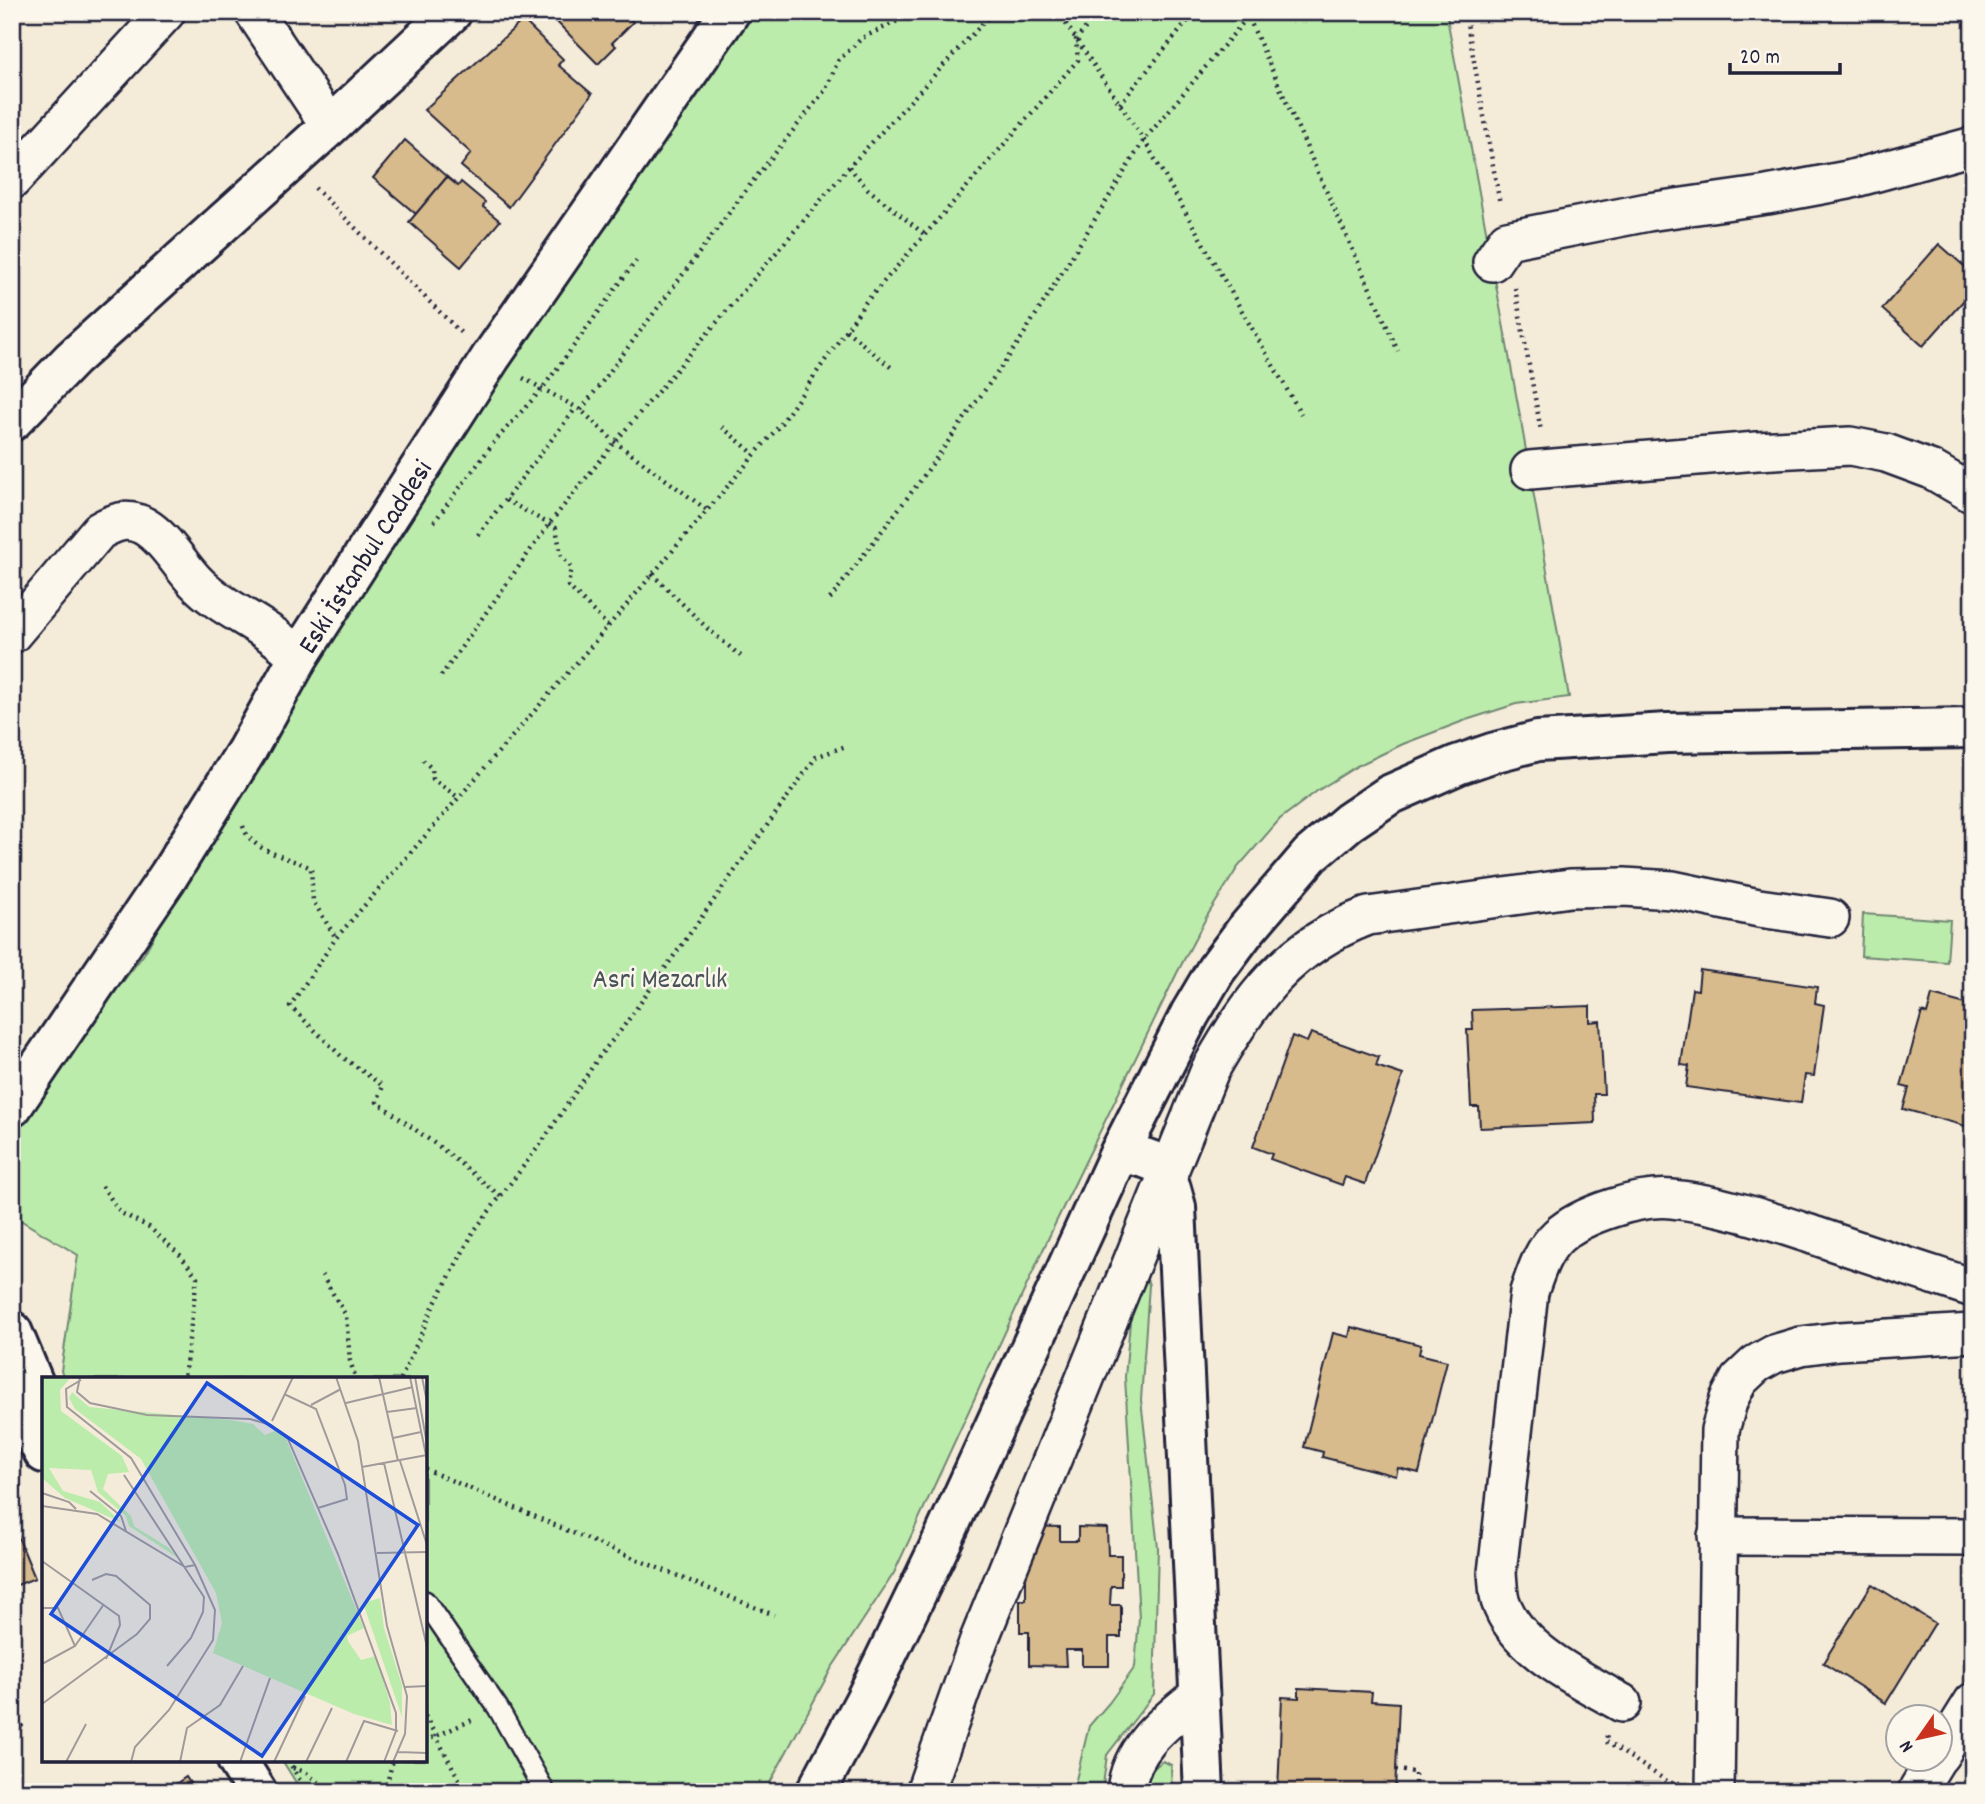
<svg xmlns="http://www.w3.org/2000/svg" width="1985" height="1804" font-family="Dekko,sans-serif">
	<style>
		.green { fill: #bcecab; stroke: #6f8773; stroke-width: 2 }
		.building { fill: #d8bb8c; stroke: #22223b; stroke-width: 2 }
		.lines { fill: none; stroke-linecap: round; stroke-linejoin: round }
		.service-casing { stroke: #22223b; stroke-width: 24 }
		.minor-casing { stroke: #22223b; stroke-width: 42 }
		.tertiary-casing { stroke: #22223b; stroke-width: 44 }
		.secondary-casing { stroke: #22223b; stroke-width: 44 }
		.path { stroke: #22223b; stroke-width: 4.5; stroke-dasharray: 2 5; stroke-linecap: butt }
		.service { stroke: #fbf7ec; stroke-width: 19 }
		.minor { stroke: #fbf7ec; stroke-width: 37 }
		.tertiary { stroke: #fbf7ec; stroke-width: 38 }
		.secondary { stroke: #fbf7ec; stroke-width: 38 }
		.labels { text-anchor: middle; stroke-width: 5; stroke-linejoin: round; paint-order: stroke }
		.street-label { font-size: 28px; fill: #22223b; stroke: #fbf7ec }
		.park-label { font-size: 28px; fill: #485457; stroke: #fbf7ec }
		.inset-road { fill: none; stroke: #a09b9a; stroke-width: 2 }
		.view { fill: #1d4ed8; fill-opacity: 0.15; stroke: #1d4ed8; stroke-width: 3.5 }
		.inset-edge { fill: none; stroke: #22223b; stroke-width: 3.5 }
	</style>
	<rect width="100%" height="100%" fill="#f4ebd9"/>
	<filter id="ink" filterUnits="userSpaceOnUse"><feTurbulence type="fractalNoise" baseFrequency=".0143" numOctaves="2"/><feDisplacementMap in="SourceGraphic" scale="14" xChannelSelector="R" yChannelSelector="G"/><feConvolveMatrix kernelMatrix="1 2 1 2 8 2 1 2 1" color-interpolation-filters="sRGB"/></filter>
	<g filter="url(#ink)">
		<g class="green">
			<polygon points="749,12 1446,12 1520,416 1569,697 1516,704 1466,720 1403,744 1357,766 1317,791 1280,819 1238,867 1207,916 1177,973 1055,1224 894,1573 831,1669 765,1792 302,1792 282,1760 425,1760 425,1379 64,1379 61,1371 78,1255 12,1215 12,1154 21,1116 144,954 256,751 525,330"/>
			<polygon points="1863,914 1950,920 1947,962 1861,956"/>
			<polygon points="1145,1274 1149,1285 1141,1400 1158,1548 1154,1694 1107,1755 1102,1792 1073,1792 1089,1726 1109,1703 1135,1667 1139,1618 1125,1377 1132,1300"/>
			<path d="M 1163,1761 L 1171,1765 L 1172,1792 L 1145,1792 C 1146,1777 1151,1769 1163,1761 Z"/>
		</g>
		<g class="building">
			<polygon points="547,12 634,12 628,17 633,22 612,43 616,46 598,64"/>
			<polygon points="523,20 563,59 558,65 592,94 509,207 461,166 471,153 424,110"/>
			<polygon points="405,140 447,177 416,214 373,178"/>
			<polygon points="447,177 458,186 461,182 485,202 483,207 500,221 461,267 409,222"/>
			<polygon points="1939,244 1973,274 1973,290 1923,346 1882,309"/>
			<polygon points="1700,970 1817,987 1815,1003 1824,1005 1814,1076 1805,1075 1801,1103 1686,1087 1689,1066 1681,1065 1692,989 1698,990"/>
			<polygon points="1932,995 1973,1006 1973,1128 1903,1109 1909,1088 1901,1086 1922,1012 1927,1014"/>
			<polygon points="1590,1006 1590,1022 1600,1021 1604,1094 1594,1094 1595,1123 1480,1128 1479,1107 1471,1107 1467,1030 1473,1030 1472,1010"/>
			<polygon points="1311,1033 1379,1057 1376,1066 1403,1075 1365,1184 1345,1177 1342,1185 1270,1159 1272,1154 1253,1147 1292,1036 1307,1042"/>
			<polygon points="1351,1327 1421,1345 1419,1354 1447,1361 1419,1473 1398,1468 1396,1476 1322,1457 1323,1452 1304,1447 1333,1333 1349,1337"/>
			<polygon points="12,1522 35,1578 12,1587"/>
			<polygon points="1027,1526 1060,1527 1060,1541 1078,1541 1078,1527 1107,1528 1108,1555 1121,1555 1121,1586 1111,1586 1110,1605 1121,1605 1121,1637 1109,1637 1109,1666 1082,1666 1082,1650 1065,1650 1066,1666 1029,1665 1029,1632 1020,1632 1020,1600 1026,1600 1026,1579 1019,1579"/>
			<polygon points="1872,1584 1935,1623 1886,1703 1823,1663"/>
			<polygon points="1299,1688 1372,1692 1371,1701 1399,1703 1395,1792 1278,1792 1282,1697 1299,1698"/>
			<polygon points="12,1709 23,1726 12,1734"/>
			<polygon points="186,1777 196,1792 164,1792"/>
		</g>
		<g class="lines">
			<g class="service-casing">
				<polyline id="service" points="425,1601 498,1708 545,1792"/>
			</g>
			<g class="minor-casing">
				<g id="minor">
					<polyline points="254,12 330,126"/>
					<polyline points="12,180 166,12"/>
					<polyline points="1492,262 1507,240 1648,212 1767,195 1848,180 1973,146"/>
					<polyline points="1530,470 1757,451 1850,446 1886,453 1932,470 1973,494"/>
					<path d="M 12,634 L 99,531 C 115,522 127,517 144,526 C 165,538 179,564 195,581 C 224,612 270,625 298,658"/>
					<polyline points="1717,1536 1973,1537"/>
					<path d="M 1622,1703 C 1580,1679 1516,1650 1500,1600 C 1498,1592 1498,1582 1497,1573 L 1529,1292 C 1536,1272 1542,1251 1558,1236 C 1582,1214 1640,1196 1672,1199 C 1721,1204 1770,1221 1816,1236 C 1868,1254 1921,1271 1973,1288"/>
					<polyline points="1940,1755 1973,1702"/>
					<path d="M 925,1792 L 979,1640 L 1210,1070 C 1251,998 1288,946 1368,916 L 1570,888 L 1624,887 L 1673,890 L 1759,908 L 1830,918"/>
					<path d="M 1126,1792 C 1130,1746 1167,1721 1200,1694"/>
					<polyline points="1715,1792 1720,1430 1729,1399 1739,1380 1756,1364 1774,1354 1801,1346 1839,1341 1973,1333"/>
					<polyline points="1920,1792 1918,1789 1937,1758"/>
				</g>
			</g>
			<g class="tertiary-casing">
				<g id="tertiary">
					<polyline points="12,421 72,359 330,126 452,12"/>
					<polyline points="1120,1152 1190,1014 1216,970 1245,931 1310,855 1349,822 1389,795 1457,765 1492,753 1538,741 1667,733 1973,728"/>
					<path d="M 816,1792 L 865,1700 L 945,1535 L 1120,1152 C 1165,1162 1164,1162 1176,1207 L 1204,1792"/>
				</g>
			</g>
			<g class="secondary-casing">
				<g id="secondary">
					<path id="s1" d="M 12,1107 L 169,875 L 247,750 L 298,658 L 491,357 L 730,12"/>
					<polyline points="12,1331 44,1408"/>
					<polyline points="12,1395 44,1453"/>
					<polyline points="237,1760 257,1792"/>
				</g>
			</g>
			<g class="path">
				<polyline points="925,12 937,19 941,12"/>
				<polyline points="1058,12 1144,140 1301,414"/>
				<polyline points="1246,12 1398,351"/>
				<polyline points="1465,12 1500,204"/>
				<polyline points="878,18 884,12"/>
				<polyline points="1120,104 1195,12"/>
				<polyline points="849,167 868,189 924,234"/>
				<polyline points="315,188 462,334"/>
				<polyline points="1515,288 1541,431"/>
				<polyline points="846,330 893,369"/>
				<polyline points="523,378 581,410 615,442 707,510"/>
				<polyline points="581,410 753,181 826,89 838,61 862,38 904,18 937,19"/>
				<polyline points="722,427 754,454"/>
				<polyline points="506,500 556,528 561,555 571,567 568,586 608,626"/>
				<polyline points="434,522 495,441 542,389 636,261"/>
				<polyline points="478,535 576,408"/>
				<polyline points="652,574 707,628 743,658"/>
				<polyline points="830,599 920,481 1019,342 1144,140 1252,12"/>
				<polyline points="441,676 549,524 615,442 849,167 993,12"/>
				<polyline points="423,760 432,769 433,779 459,798"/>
				<path d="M 243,826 C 251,853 290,857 311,868 L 313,901 L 336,938"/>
				<polyline points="102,1186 121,1213 149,1227 180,1255 197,1277 184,1379"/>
				<polyline points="500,1196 445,1151 377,1102 383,1086 341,1056 290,1006 336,938 599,637 780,425 865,303 1078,60 1076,40 1098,12"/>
				<polyline points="322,1275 346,1316 350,1361 356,1379"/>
				<polyline points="401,1379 433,1307 474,1231 542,1142 601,1054 621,1030 816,757 846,746"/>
				<polyline points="425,1469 594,1542 774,1615"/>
				<polyline points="425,1716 466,1792"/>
				<polyline points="1607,1736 1605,1741 1670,1783 1680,1783"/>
				<polyline points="425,1741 472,1720"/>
				<polyline points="288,1760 307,1792"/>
				<polyline points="293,1768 305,1772 331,1792"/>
				<polyline points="1396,1770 1415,1772 1415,1792"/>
				<polyline points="374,1792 387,1783 393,1760"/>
			</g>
			<use href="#service" class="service"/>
			<use href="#minor" class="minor"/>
			<use href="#tertiary" class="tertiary"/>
			<use href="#secondary" class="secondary"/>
		</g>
	</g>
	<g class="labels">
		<g class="street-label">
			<text dy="10" stroke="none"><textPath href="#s1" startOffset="654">Eski İstanbul Caddesi</textPath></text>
		</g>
		<g class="park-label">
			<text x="660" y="987">Asri Mezarlık</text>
		</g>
	</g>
	<g transform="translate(42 1377)">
		<rect width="385" height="385" fill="#f4ebd9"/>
		<path d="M 0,0 L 29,0 L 18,13 L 19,34 L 80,79 L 87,95 L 66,97 L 61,112 L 89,139 L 92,149 L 127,171 L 136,181 L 87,149 L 84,139 L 56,115 L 49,93 L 7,91 L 21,114 L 58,125 L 79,145 L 23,121 L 0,101 ZM 30,15 L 47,30 L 188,43 L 211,47 L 223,58 L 235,53 L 244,62 L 322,251 L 305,259 L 306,264 L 319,283 L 334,279 L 348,326 L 350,348 L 312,337 L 171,276 L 180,246 L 174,216 L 99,82 L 33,32 L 27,21 ZM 338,221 L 342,251 L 360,308 L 360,340 L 321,226 Z" fill="#bcecab"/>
		<path class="inset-road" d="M 38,0 L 35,15 L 48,26 L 105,38 L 208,42 L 229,48 L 246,62 L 296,177 L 354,336 L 354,354 L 342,385M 294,0 L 316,64 L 345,249 L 365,319 L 363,357 L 351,385M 337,0 L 356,84M 368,0 L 385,83M 373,0 L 385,67M 380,0 L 385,25M 242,17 L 274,32 L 303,108 L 305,122 L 276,131M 304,26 L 371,10M 269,28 L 299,12M 345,35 L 375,31M 230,44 L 251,0M 351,61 L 379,55M 358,84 L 385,168M 342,86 L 385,270M 320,90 L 385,78M 82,98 L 162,220 L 161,235 L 149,261 L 125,289M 48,114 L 79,139 L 84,154M 0,116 L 27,125 L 34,132M 0,129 L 55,137 L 143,190 L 153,188 L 89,81 L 25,30 L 24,12 L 39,3M 335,176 L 385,175M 0,184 L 77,239 L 78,248 L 64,282M 0,231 L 16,231 L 33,269M 0,287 L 33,269 L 62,227M 363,310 L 385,309M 0,327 L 95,257 L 108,242 L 108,228 L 74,199 L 64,197 L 50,203M 356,375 L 385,376M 24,385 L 44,347M 89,385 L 93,370 L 127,333 L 171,263 L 173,233 L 153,188M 138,385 L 145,351 L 178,328 L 201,289M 198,385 L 228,301M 232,385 L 263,319M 264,385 L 290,331M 304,385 L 322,344 L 356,354"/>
		<path class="view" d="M 165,6 L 376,148 L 220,379 L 9,237 Z"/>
		<rect width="385" height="385" class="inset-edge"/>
	</g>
	<rect width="1985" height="1804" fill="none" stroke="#fbf7ec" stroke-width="42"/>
	<rect x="21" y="21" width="1943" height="1762" fill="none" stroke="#22223b" stroke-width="2.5" filter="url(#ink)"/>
	<g transform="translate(1919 1738) rotate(236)"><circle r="33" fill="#fbf7ec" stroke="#a4a2a5" stroke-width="2"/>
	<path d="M0-5L12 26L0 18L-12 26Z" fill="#c8321e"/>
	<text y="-10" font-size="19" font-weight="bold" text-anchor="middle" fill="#22223b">N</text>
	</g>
	<path d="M1730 63v10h110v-10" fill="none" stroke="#22223b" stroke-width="3.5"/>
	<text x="1740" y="63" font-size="21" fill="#22223b" stroke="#fbf7ec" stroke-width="5" paint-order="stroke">20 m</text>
</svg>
